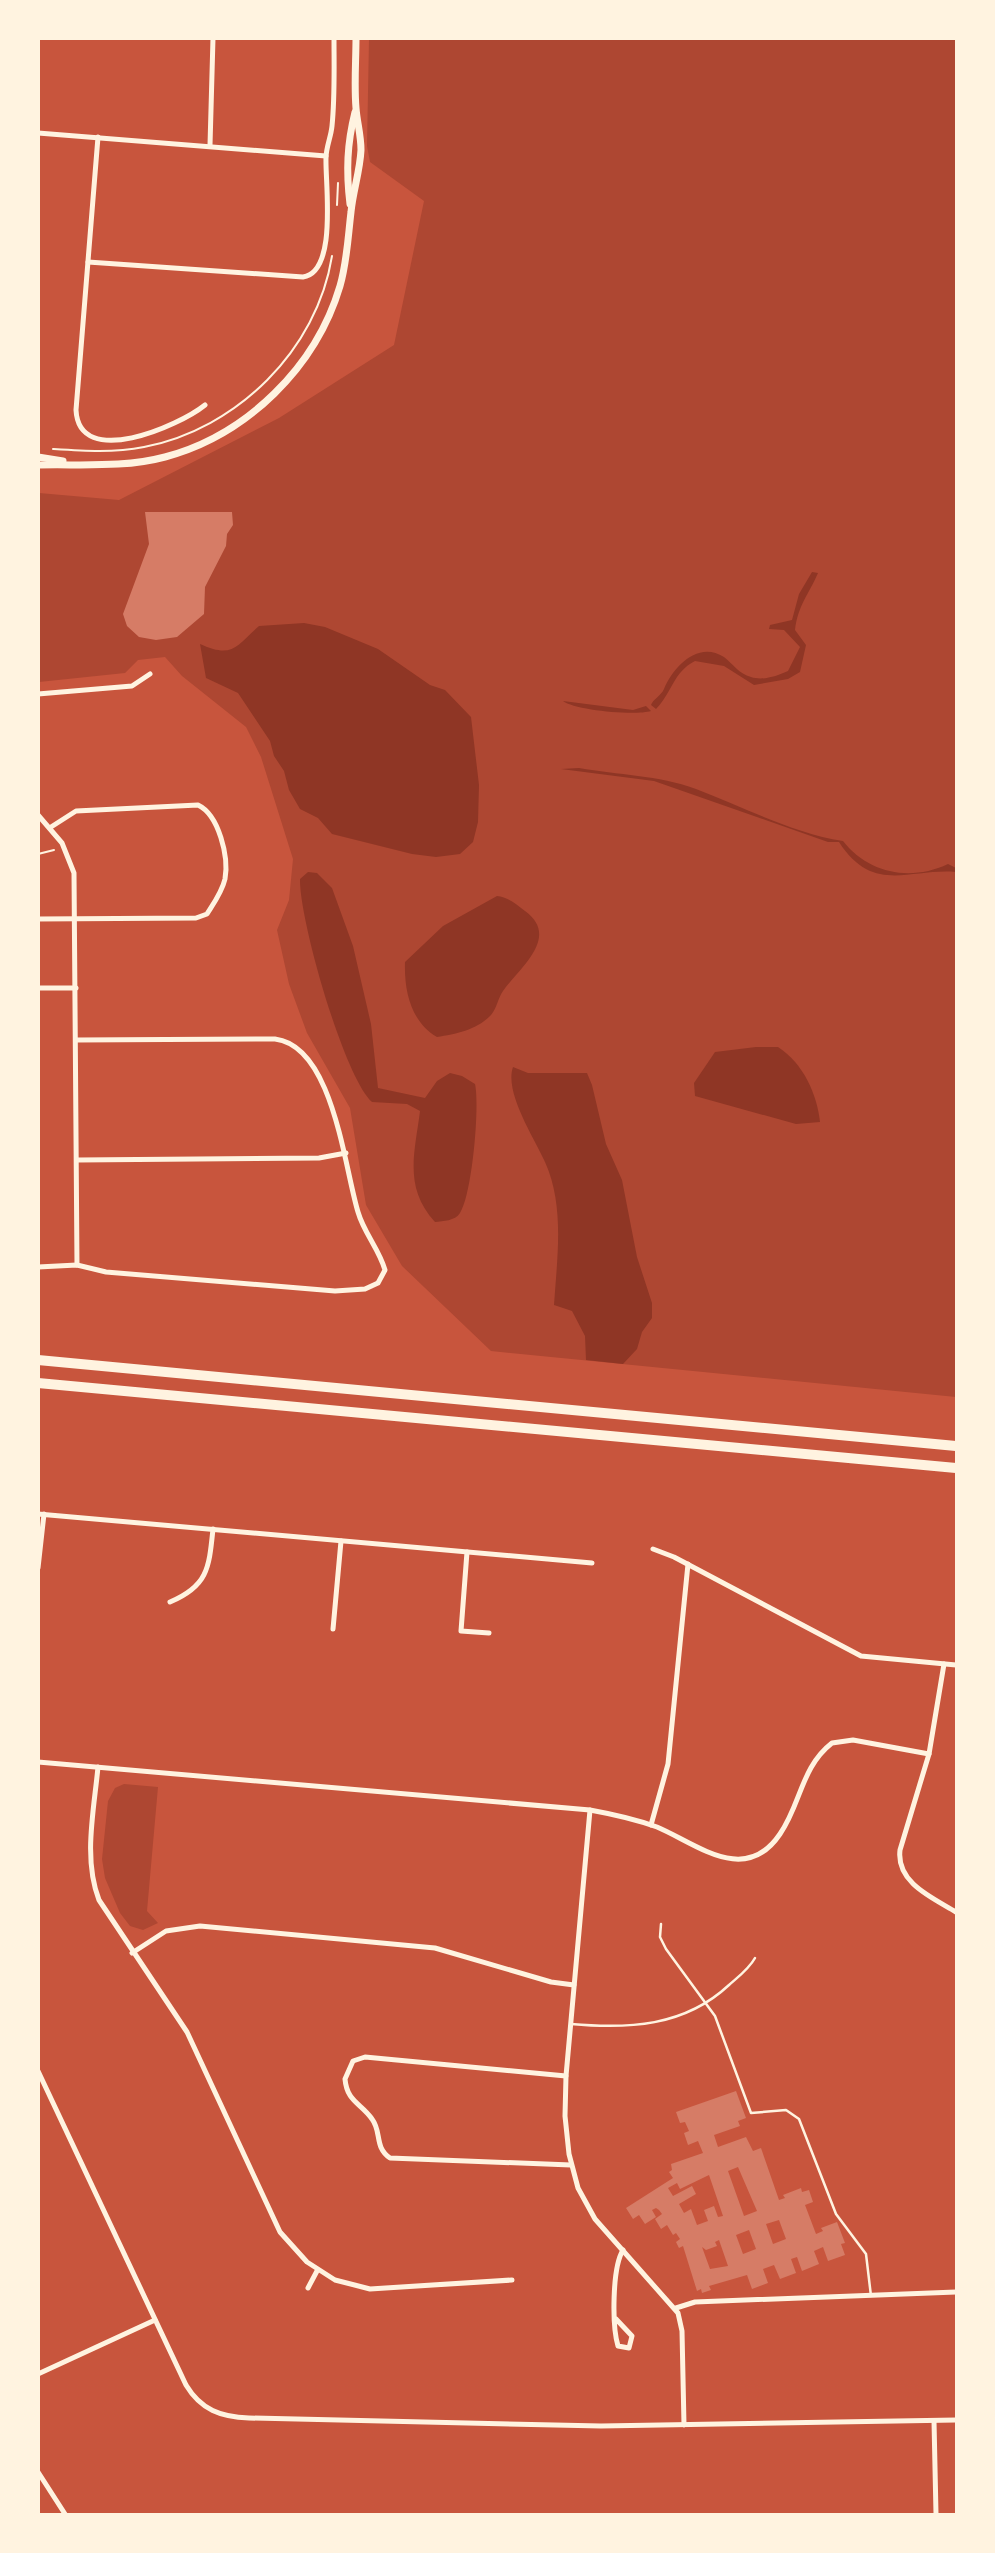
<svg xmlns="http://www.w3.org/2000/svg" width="995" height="2553" font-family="Signika,sans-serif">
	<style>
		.green { fill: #ae4732 }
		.water { fill: #8f3625 }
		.building { fill: #d67c66; fill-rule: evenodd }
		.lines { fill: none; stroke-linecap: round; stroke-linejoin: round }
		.path { stroke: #fff3e0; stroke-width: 2 }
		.service { stroke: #fff3e0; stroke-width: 2.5 }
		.minor { stroke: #fff3e0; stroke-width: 5 }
		.tertiary { stroke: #fff3e0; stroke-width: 7 }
		.motorway { stroke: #fff3e0; stroke-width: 10 }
	</style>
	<rect width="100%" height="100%" fill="#c8553d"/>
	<g class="green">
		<polygon points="369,39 956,39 956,1397 491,1351 402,1266 366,1205 350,1108 307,1033 289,984 277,930 289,900 293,859 261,757 246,727 182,676 165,657 138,660 125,673 39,682 39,493 119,500 279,418 394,345 424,201 370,162 367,146"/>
		<polygon points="124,1784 158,1787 147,1911 158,1923 143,1930 130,1926 120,1913 105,1878 102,1859 108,1801 115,1788"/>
	</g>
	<g class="water">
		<path d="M 812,572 L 818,573 C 809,594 798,605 795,630 L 806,645 L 800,672 L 788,679 L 754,685 L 724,666 L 695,661 C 673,672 672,693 656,709 L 651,705 C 653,699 661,696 664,689 C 673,667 698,640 724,657 C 733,664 739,674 751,677 C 763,681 777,676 788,671 L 800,647 L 784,630 L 769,629 L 770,625 L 792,620 L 799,594 Z"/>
		<path d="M 304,623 L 325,627 L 378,649 L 430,685 L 445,690 L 471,717 L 479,785 L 478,822 L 473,842 L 460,854 L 436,857 L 412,854 L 332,834 L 318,818 L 300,809 L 289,790 L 284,771 L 274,756 L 270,741 L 238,693 L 206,678 L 200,644 C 233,659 236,646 259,626 Z"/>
		<path d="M 563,701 L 633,710 L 646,706 L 651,711 C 634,716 574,710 563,701 Z"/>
		<path d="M 579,768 C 618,775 658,775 696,789 C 744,807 792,833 843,841 C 868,873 910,882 948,864 L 956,868 L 956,872 C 910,868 873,895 839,842 L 828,842 L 654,781 L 561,769 Z"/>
		<path d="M 308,872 L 317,873 L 332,888 L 353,946 L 371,1024 L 378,1088 L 425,1098 L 437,1081 L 450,1073 L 462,1076 L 475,1084 C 480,1106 472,1195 460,1213 C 455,1221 443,1221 435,1222 C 403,1187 415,1152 420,1111 L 407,1104 L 372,1102 C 344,1077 299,919 300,879 Z"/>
		<path d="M 497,896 C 508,897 517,905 525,911 C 561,937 519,968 503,991 C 498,998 497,1008 491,1015 C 477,1030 456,1034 437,1037 C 411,1022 404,991 405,962 L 443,926 Z"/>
		<path d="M 756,1047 L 778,1047 C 803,1063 817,1094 820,1122 L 796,1124 L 695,1096 L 694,1083 L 715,1052 Z"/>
		<path d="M 513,1067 L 528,1073 L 587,1073 L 592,1085 L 606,1144 L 622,1180 L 637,1257 L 652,1303 L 652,1318 L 642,1332 L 637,1349 L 623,1364 L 586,1360 L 585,1336 L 572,1311 L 554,1305 C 557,1259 565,1206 545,1162 C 535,1139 504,1093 513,1067 Z"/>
	</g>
	<g class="building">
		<polygon points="145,512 232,512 233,525 227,534 226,546 205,587 204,614 177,637 156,640 139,637 127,626 123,614 149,544"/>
		<path d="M 736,2091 L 746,2118 L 738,2121 L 740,2126 L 714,2135 L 718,2147 L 746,2137 L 753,2151 L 761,2148 L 779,2200 L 785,2198 L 783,2195 L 801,2188 L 802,2192 L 809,2190 L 813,2202 L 805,2205 L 816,2234 L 823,2231 L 821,2228 L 837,2222 L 845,2243 L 841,2244 L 845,2255 L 828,2261 L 823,2247 L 814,2251 L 819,2264 L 802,2271 L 797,2257 L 791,2259 L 796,2273 L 780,2279 L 774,2265 L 763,2269 L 768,2283 L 752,2289 L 747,2275 L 709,2286 L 711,2290 L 702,2293 L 701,2289 L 697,2291 L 683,2246 L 679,2248 L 676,2242 L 680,2239 L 676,2233 L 673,2235 L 667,2225 L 661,2229 L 655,2219 L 662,2214 L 659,2210 L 656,2208 L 652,2210 L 656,2217 L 645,2224 L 639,2215 L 633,2219 L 626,2208 L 673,2178 L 669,2172 L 672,2170 L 671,2164 L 703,2153 L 698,2141 L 688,2145 L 684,2133 L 689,2131 L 685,2122 L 680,2123 L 676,2112 ZM 738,2167 L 757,2211 L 744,2216 L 728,2171 ZM 709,2175 L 723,2216 L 718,2217 L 714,2206 L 704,2210 L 708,2221 L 697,2225 L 691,2209 L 684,2213 L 679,2204 L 696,2194 L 692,2186 L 673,2196 L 668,2188 L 677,2183 L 680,2189 ZM 779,2220 L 786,2239 L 773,2244 L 766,2224 ZM 749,2230 L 756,2249 L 743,2254 L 736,2235 ZM 719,2240 L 728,2266 L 710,2269 L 702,2247 L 706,2250 L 717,2246 L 715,2242 Z"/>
	</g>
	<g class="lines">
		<g class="path">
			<polyline points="337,205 338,183"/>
			<path d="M 53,449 C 84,451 114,453 144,447 C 237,429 317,350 332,256"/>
			<polyline points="38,854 54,850"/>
		</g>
		<g class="service">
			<polyline points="661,1924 660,1937 666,1949 715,2016 751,2113 786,2110 799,2119 836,2214 866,2254 871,2296"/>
			<path d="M 571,2024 C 628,2029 684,2027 729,1985 C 738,1977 749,1969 755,1958"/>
		</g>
		<g class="minor">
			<polyline points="38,133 326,156"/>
			<path d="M 98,137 L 76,410 C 79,470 179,426 205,405"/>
			<polyline points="210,145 213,38"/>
			<path d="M 88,262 L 303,277 C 338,272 325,183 326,158 C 326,147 331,137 332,126 C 335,97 334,67 334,38"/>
			<polyline points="38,694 132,686 150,674"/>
			<polyline points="38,815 62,843 74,873 77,1265"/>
			<path d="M 38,919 L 196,918 L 207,914 C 214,903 222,892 225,879 C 229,857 219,815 198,805 L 76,811 L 51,827"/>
			<polyline points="38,988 76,988"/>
			<polyline points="78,1160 319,1158 346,1153"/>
			<path d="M 38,1267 L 77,1265 L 106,1272 L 335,1291 L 365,1289 L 378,1283 L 385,1270 C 379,1249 364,1233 358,1212 C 344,1166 333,1046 275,1039 L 77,1040"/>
			<polyline points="38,1514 592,1563"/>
			<polyline points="653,1549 674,1557 861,1656 956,1665"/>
			<polyline points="467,1552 461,1631 489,1633"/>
			<polyline points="38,1568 44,1514"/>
			<path d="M 170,1602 C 208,1586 209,1568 213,1529"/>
			<polyline points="333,1629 341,1541"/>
			<path d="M 944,1664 L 929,1754 L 900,1850 C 896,1883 933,1898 956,1912"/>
			<path d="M 38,1762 L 590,1810 C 612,1814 635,1819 657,1827 C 697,1844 745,1886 780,1834 C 801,1804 801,1767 832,1743 L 853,1740 L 929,1754"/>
			<path d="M 98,1767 C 94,1810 83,1859 99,1900 L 187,2032 L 280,2232 L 307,2262 L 335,2280 L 370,2289 L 512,2280"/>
			<polyline points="590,1810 566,2076 565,2116 569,2154 578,2188 595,2219 678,2313 682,2331 684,2425"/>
			<polyline points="651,1825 668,1764 688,1564"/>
			<polyline points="132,1953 166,1931 200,1926 435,1948 551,1982 574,1985"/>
			<path d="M 38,2071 L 186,2385 C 201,2410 221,2417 249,2418 L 601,2426 L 956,2420"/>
			<path d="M 566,2076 L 365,2057 L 353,2061 L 345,2079 C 347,2102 361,2103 372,2119 C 382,2132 374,2147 390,2158 L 571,2165"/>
			<polyline points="308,2288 317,2271"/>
			<polyline points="676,2308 695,2302 956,2292"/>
			<path d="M 616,2319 L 632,2336 L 629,2348 L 618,2346 C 612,2326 612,2268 623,2250"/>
			<polyline points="38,2374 155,2320"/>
			<polyline points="934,2421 936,2514"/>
			<polyline points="38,2472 65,2514"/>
		</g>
		<g class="tertiary">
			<path d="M 350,204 C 346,171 347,144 355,112"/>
			<polyline points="38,457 63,461"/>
			<path d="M 38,465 C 81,464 124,468 165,457 C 247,435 316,367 340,286 C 347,262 348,237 351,212 C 353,191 360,171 361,150 C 361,135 357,122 356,108 C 354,85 356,61 356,38"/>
		</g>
		<g class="motorway">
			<polyline points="38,1360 956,1446"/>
			<polyline points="38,1383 956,1468"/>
		</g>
	</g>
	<rect width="995" height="2553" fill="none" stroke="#fff3e0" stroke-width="80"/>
</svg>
